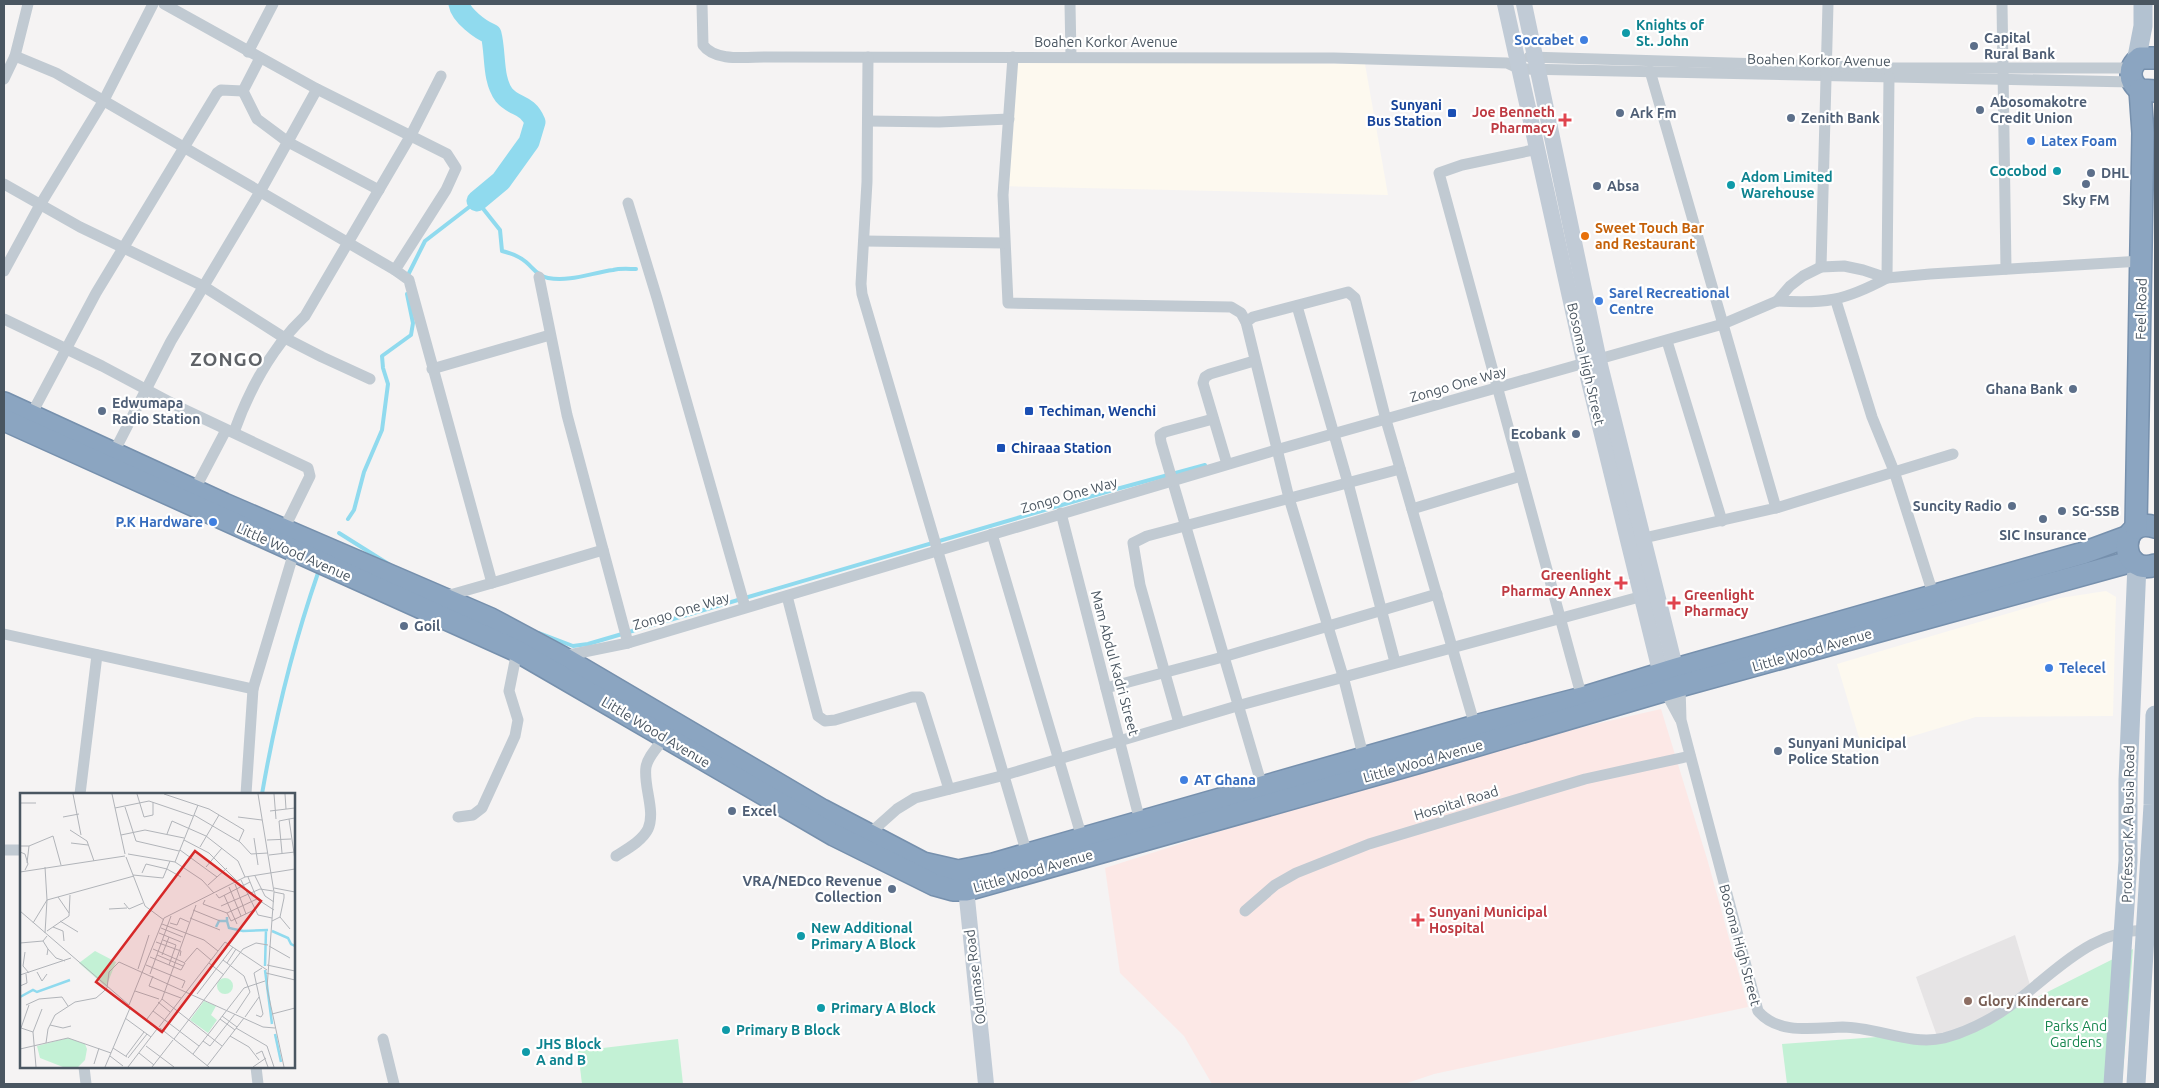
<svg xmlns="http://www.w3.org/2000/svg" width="2159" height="1088" font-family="Ubuntu,sans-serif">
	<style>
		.commercial { fill: #fdf9ef }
		.education { fill: #e6e4e5 }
		.medical { fill: #fce8e6 }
		.green { fill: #c3f1d5 }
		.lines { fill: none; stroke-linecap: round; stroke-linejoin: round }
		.stream { stroke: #90daee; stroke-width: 4 }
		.river { stroke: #90daee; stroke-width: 21 }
		.highway-casing { stroke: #7690ad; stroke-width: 24 }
		.street { stroke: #c1cad2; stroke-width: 11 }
		.secondary { stroke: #c1cbd6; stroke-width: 16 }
		.primary { stroke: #b3c2d1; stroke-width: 19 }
		.highway { stroke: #8ba5c1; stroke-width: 21 }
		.culture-dot { fill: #0f9aa8; stroke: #fff; stroke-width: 2 }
		.shop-dot { fill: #3f7fe0; stroke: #fff; stroke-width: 2 }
		.service-dot { fill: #5c6f8a; stroke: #fff; stroke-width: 2 }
		.transit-dot { fill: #1a4fb4; stroke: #fff; stroke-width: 2 }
		.health-dot { fill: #e0444e; stroke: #fff; stroke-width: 2 }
		.food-dot { fill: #e8710a; stroke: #fff; stroke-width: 2 }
		.education-dot { fill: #8d6e63; stroke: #fff; stroke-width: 2 }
		.labels { text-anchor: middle; stroke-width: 4.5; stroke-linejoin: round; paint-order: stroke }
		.culture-label { font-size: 14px; font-weight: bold; fill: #0d838f; stroke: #fff; text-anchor: start }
		.service-label { font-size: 14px; font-weight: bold; fill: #4e5e75; stroke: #fff; text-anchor: start }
		.shop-label { font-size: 14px; font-weight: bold; fill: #366cbe; stroke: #fff; text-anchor: start }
		.street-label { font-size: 14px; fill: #4a5661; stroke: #fff }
		.transit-label { font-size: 14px; font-weight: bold; fill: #164399; stroke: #fff; text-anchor: start }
		.health-label { font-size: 14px; font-weight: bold; fill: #be3a42; stroke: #fff; text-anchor: end }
		.food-label { font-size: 14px; font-weight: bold; fill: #c56008; stroke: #fff; text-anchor: start }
		.education-label { font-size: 14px; font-weight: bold; fill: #785e54; stroke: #fff; text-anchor: start }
		.park-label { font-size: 14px; fill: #17864f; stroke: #fff }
		.district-label { font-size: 19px; font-weight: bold; letter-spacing: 1px; fill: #5f6368; stroke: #fff }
		.inset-river { fill: none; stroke: #90daee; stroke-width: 2.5 }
		.inset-road { fill: none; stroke: #b1b4b9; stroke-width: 1 }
		.view { fill: #d62828; fill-opacity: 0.15; stroke: #d62828; stroke-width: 2.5 }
		.inset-edge { fill: none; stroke: #4a5661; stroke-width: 2.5 }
	</style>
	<rect width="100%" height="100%" fill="#f5f3f3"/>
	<g class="commercial">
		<polygon points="1015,59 1365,64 1388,195 999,186"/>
		<polygon points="2106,591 2116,597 2113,716 1976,717 1863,751 1837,664 2060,598"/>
	</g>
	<polygon class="education" points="2015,935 2030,985 1992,1017 1937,1036 1916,977"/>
	<polygon class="medical" points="1661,709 1708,862 1748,1007 1434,1074 1404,1084 1212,1084 1184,1036 1120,973 1105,868 1339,793 1587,726"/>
	<g class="green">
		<polygon points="2133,949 2122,1084 1787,1084 1782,1044 1891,1036 1942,1042 1988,1022"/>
		<polygon points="678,1039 683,1084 582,1084 578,1051"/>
	</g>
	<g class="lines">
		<g class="stream">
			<path d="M 407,277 L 425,241 L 477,201 L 500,230 L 502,251 C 510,253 519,256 526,262 C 533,268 538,276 548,278 C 570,282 591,273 613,270 C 620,268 629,269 636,269"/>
			<polyline points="348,519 354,510 364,472 382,430 388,384 383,368 382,356 411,335 413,323 407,294"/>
			<polyline points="339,533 390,565"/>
			<polyline points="539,633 573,646 588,644 1113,490 1205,465"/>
			<path d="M 262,794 C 275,719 293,645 318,573"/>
		</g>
		<path class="river" d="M 459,4 C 461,15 480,30 491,34 C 496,53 492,79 504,95 C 515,108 527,103 535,122 L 529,142 L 501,181 L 477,201"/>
		<g class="highway-casing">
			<g id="highway">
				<path d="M 2155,58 L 2140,58 C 2128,67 2128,81 2140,90 L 2155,91"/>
				<polyline points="4,403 224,504 491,619 562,657 822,810 923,863 958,871 993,864 1475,726 1582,698 1676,669 2083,553 2129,536"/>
				<polyline points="4,420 517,651 834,835 935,885 953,890 967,890 1417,763 1680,686 2133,561"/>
				<path d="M 2155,527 C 2117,515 2119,577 2155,565"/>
				<polyline points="2136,528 2143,133 2140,90"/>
			</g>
		</g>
		<g class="street">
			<polyline points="164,4 317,89 447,154 456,168 446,190 395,270 409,280 410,284 492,583 443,597"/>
			<path d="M 702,4 L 703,45 C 715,62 747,57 765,57 L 1334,58 L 1507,63 L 1520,69 L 2132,82"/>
			<polyline points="1070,4 1071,57"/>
			<polyline points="2002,4 2006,269"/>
			<polyline points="248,52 273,4"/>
			<polyline points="15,56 56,73 395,270"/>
			<polyline points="868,57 867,182 861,284 862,294 1027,854"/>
			<polyline points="1013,57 1003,195 1008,303 1231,307 1241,313 1246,322"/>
			<polyline points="1529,57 1894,68 2132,68"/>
			<polyline points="4,79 15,56 28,4"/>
			<polyline points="243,91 257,119 288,142 379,190"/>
			<polyline points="868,121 939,122 1009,119"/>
			<polyline points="1538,149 1462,165 1439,173 1582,698"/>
			<polyline points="4,184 80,227 203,286 283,337 322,357 370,379"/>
			<polyline points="628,203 657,298 745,607"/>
			<polyline points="864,241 1004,243"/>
			<polyline points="1821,267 1828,4"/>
			<polyline points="4,271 40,205 104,100 153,4"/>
			<polyline points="539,277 567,415 628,643"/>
			<path d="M 1777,301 C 1825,304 1844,301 1887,278 L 1889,77"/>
			<polyline points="1836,301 1872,417 1894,471 1935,600"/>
			<polyline points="1297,306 1348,483 1395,662"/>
			<polyline points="4,319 102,366 181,408 308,468 310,476 284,529"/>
			<polyline points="1667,341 1722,521"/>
			<polyline points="432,369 550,335"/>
			<polyline points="31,415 96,293 217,93 221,90 243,91 260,58"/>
			<polyline points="1213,419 1165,432 1160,435 1161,442 1262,786"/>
			<path d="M 234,432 C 250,388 271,348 305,316 L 411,135 L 441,76"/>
			<polyline points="114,452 171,341 261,190 317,89"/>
			<polyline points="1227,464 1203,383 1205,377 1210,374 1254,361"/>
			<polyline points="195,489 226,430"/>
			<polyline points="1776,508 1953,454"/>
			<polyline points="1412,509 1521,476"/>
			<polyline points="1061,513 1140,821"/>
			<polyline points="992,534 1082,838"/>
			<polyline points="1644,538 1776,508 1650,71"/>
			<polyline points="492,583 603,550"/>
			<polyline points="787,596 818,716 825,721 835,720 912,697 920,697 949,789"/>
			<polyline points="4,634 253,689"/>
			<polyline points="564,656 628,643 1276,450 1723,324 1777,301 1790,286 1803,276 1821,267 1844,266 1863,270 1887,278 1930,274 2141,261"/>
			<path d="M 1680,686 L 1681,720 L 1687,743 L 1758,1011 C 1778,1035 1814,1028 1843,1027 C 1876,1027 1911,1046 1944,1038 C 1970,1031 1996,1017 2018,1000 C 2058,969 2099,924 2155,931"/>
			<polyline points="1106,688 1223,657 1437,594"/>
			<polyline points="1665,691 1680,719"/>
			<polyline points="1179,723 1140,585 1133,543 1147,536 1400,469"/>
			<polyline points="1364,759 1343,676 1289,498 1246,322 1253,317 1348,292 1355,298 1386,420 1475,726"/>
			<polyline points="80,794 97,655"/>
			<polyline points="246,794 253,689 294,552"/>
			<polyline points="458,817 473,815 482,808 515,736 518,720 509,691 517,651"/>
			<polyline points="869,834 897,809 915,798 1005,775 1237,706 1643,596"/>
			<polyline points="4,850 21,850"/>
			<path d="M 616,856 C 627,849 642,841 648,829 C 656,811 643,786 646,767 C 648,756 658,747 664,738"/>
			<polyline points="1245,911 1275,885 1296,873 1369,844 1585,779 1690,756"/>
			<polyline points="383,1039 394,1084"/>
			<polyline points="84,1067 86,1084"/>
			<polyline points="256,1067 258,1084"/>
		</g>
		<g class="secondary">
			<polyline points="1505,4 1585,365 1663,683"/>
			<polyline points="1524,4 1599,361 1678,679"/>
			<polyline points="965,879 986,1084"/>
		</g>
		<g class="primary">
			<polyline points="2136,62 2143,26 2143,4"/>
			<polyline points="2113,1084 2128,861 2128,780 2137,564"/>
			<polyline points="2136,1084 2153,805 2155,715"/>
		</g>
		<use href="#highway" class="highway"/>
	</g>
	<g class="culture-dot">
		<circle cx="1626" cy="33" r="5"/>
		<circle cx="2057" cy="171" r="5"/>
		<circle cx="1731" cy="185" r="5"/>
		<circle cx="801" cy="936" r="5"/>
		<circle cx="821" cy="1008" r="5"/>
		<circle cx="726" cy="1030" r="5"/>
		<circle cx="526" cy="1052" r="5"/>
	</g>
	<g class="shop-dot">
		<circle cx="1584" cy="40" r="5"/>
		<circle cx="2031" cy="141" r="5"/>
		<circle cx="1599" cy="301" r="5"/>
		<circle cx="213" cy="522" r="5"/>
		<circle cx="2049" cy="668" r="5"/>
		<circle cx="1184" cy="780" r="5"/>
	</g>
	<g class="service-dot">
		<circle cx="1974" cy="46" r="5"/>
		<circle cx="1980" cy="110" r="5"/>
		<circle cx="1620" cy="113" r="5"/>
		<circle cx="1791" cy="118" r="5"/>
		<circle cx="2091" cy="173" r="5"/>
		<circle cx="2086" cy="184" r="5"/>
		<circle cx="1597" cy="186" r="5"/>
		<circle cx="2073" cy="389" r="5"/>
		<circle cx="102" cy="411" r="5"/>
		<circle cx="1576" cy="434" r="5"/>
		<circle cx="2012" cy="506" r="5"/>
		<circle cx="2062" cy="511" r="5"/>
		<circle cx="2043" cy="519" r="5"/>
		<circle cx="404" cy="626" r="5"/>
		<circle cx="1778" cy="751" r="5"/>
		<circle cx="732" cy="811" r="5"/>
		<circle cx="892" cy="889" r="5"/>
	</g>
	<g class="transit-dot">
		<rect x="1447" y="108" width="10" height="10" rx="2.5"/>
		<rect x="1024" y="406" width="10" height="10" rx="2.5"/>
		<rect x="996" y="443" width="10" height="10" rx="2.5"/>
	</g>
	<g class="health-dot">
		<path d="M1562.5 112.5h5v5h5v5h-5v5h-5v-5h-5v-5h5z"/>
		<path d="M1618.5 575.5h5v5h5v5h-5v5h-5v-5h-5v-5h5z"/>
		<path d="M1671.5 595.5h5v5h5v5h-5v5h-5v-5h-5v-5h5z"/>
		<path d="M1415.5 912.5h5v5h5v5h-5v5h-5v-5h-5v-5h5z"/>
	</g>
	<circle class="food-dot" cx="1585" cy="236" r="5"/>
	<circle class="education-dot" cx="1968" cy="1001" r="5"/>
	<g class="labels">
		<g class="culture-label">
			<text x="1636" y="30">Knights of<tspan x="1636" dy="16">St. John</tspan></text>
			<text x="2047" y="176" text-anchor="end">Cocobod</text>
			<text x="1741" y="182">Adom Limited<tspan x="1741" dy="16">Warehouse</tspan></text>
			<text x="811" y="933">New Additional<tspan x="811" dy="16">Primary A Block</tspan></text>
			<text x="831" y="1013">Primary A Block</text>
			<text x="736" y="1035">Primary B Block</text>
			<text x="536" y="1049">JHS Block<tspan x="536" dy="16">A and B</tspan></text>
		</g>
		<g class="service-label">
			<text x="1984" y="43">Capital<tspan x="1984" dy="16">Rural Bank</tspan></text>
			<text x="1990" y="107">Abosomakotre<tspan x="1990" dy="16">Credit Union</tspan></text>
			<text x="1630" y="118">Ark Fm</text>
			<text x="1801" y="123">Zenith Bank</text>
			<text x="2101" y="178">DHL</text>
			<text x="1607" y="191">Absa</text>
			<text x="2086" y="205" text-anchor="middle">Sky FM</text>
			<text x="2063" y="394" text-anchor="end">Ghana Bank</text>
			<text x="112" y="408">Edwumapa<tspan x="112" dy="16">Radio Station</tspan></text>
			<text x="1566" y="439" text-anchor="end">Ecobank</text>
			<text x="2002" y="511" text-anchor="end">Suncity Radio</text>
			<text x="2072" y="516">SG-SSB</text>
			<text x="2043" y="540" text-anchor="middle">SIC Insurance</text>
			<text x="414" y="631">Goil</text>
			<text x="1788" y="748">Sunyani Municipal<tspan x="1788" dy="16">Police Station</tspan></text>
			<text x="742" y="816">Excel</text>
			<text x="882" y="886" text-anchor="end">VRA/NEDco Revenue<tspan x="882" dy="16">Collection</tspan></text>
		</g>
		<g class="shop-label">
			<text x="1574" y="45" text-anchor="end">Soccabet</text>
			<text x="2041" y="146">Latex Foam</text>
			<text x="1609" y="298">Sarel Recreational<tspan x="1609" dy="16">Centre</tspan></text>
			<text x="203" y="527" text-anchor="end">P.K Hardware</text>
			<text x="2059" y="673">Telecel</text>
			<text x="1194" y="785">AT Ghana</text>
		</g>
		<g class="street-label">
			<text x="1106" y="47">Boahen Korkor Avenue</text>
			<text transform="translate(1819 60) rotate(1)" y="5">Boahen Korkor Avenue</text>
			<text transform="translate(2141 309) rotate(-89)" y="5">Feel Road</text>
			<text transform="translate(1586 364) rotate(77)" y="5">Bosoma High Street</text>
			<text transform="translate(1458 384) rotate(-16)" y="5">Zongo One Way</text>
			<text transform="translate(1069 495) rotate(-16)" y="5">Zongo One Way</text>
			<text transform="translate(294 552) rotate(24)" y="5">Little Wood Avenue</text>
			<text transform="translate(681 611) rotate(-17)" y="5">Zongo One Way</text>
			<text transform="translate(1812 650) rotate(-16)" y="5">Little Wood Avenue</text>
			<text transform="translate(1115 663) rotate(75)" y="5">Mam Abdul Kadri Street</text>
			<text transform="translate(656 732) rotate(31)" y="5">Little Wood Avenue</text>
			<text transform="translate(1423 761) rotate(-16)" y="5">Little Wood Avenue</text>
			<text transform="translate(1456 803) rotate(-17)" y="5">Hospital Road</text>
			<text transform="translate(2128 824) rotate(-89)" y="5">Professor K.A Busia Road</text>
			<text transform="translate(1033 871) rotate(-16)" y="5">Little Wood Avenue</text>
			<text transform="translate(1740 945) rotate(75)" y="5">Bosoma High Street</text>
			<text transform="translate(975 977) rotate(-97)" y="5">Odumase Road</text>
		</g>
		<g class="transit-label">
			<text x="1442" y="110" text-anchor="end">Sunyani<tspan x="1442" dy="16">Bus Station</tspan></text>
			<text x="1039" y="416">Techiman, Wenchi</text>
			<text x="1011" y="453">Chiraaa Station</text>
		</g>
		<g class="health-label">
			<text x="1555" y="117">Joe Benneth<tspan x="1555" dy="16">Pharmacy</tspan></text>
			<text x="1611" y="580">Greenlight<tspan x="1611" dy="16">Pharmacy Annex</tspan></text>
			<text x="1684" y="600" text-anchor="start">Greenlight<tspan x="1684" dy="16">Pharmacy</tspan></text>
			<text x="1429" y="917" text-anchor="start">Sunyani Municipal<tspan x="1429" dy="16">Hospital</tspan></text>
		</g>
		<g class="food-label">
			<text x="1595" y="233">Sweet Touch Bar<tspan x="1595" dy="16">and Restaurant</tspan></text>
		</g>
		<g class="education-label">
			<text x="1978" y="1006">Glory Kindercare</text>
		</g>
		<g class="park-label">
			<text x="2076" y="1031">Parks And<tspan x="2076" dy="16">Gardens</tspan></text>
		</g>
		<g class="district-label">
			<text x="227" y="366">ZONGO</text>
		</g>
	</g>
	<g transform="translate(20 793)">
		<rect width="275" height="275" fill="#f5f3f3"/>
		<path d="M 75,158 L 96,169 L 86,194 L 59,170 ZM197 193a8 8 0 1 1 16 0a8 8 0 1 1-16 0ZM 184,208 L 196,213 L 191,222 L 197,227 L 188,240 L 170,227 ZM 48,245 L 65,251 L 67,256 L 65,267 L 58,274 L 43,274 L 20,265 L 17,253 Z" fill="#c3f1d5"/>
		<path class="inset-river" d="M 207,128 L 209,135 L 223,138 L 248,137M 196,134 L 199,128 L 207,128 L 207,124M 252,138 L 268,145 L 271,151 L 275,153M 245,173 L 246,137M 245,177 L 252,231M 0,204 L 13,197 L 17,199 L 50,187M 255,241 L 261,269"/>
		<path class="inset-road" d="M 53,1 L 61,42M 92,1 L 105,61M 117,1 L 124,24 L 133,22 L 133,9M 144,1 L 189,16 L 224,37 L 219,48M 238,1 L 254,99 L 247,195 L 264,274M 254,1 L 256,26M 265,1 L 266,16M 0,10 L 16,10M 105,14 L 116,48 L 159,58M 95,15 L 129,8 L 173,23M 250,18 L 275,15M 174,22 L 220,49 L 231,61 L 248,60M 43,24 L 59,21M 218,24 L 242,27M 275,25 L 269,26 L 275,67M 50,37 L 67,48 L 74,68M 147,41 L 152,28 L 186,43 L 218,68 L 225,84M 101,42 L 125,37 L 164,45M 234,45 L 238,72M 164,47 L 189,60 L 217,88M 247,47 L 271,46M 51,50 L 68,52M 0,53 L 9,53 L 33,43 L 41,72M 180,54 L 199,22M 160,57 L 197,84M 0,59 L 5,61 L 8,71 L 5,77M 262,60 L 259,28 L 269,26M 108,61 L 155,69 L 182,87 L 194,100M 249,62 L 275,59M 106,64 L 125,113 L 144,127M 155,69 L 178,12M 7,70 L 9,53M 186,74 L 202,55M 0,79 L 105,63M 122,80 L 126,71 L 147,76 L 161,84M 113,82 L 143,85 L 150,68M 235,83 L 245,103 L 254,109M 228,84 L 237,106 L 254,117M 221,87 L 238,122 L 252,125M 215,91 L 226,121M 188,92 L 207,75M 209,94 L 221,123M 254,95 L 275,99M 196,101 L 199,105 L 230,89M 204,102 L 217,131M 38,104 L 49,120M 185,107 L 183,111 L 207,120 L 211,128 L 234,117M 104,110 L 109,116 L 123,110M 201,113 L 240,96 L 253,98M 89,116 L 107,115M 173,117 L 200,128M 0,118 L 109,212M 207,120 L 237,106M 260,124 L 270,136M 170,125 L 200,137M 40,128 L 58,139M 252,128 L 260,124 L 264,105 L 264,101 L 254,99M 13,130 L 27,107 L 25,74M 150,130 L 157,132 L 160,125 L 169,129M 142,131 L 184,147 L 198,158M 33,134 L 43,138 L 44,148M 141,135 L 163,144M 27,138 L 49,123 L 50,102M 25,140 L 27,107 L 114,83M 139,140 L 161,149M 143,147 L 156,152 L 149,172M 23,148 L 28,156 L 27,162M 136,149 L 161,158 L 160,163M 0,150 L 23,148 L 27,143M 249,153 L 270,165M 28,156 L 36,165 L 45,168M 5,159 L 3,173 L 9,180M 137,162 L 163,173M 142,162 L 149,144M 130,164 L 161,177 L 165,170 L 133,156M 203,167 L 224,183 L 230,199 L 216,220M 165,169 L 177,155 L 191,167M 189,170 L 204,182M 207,170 L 216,156M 126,172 L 165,188 L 162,195M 247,172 L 275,178M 118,176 L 129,142M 17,179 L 22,188 L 27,181M 246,180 L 275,187M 130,181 L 151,123M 0,182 L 51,165M 133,183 L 129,193 L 161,205M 0,193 L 7,190 L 6,181M 115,198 L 139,206M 177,201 L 213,154M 142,206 L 202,253M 138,209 L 150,219M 6,212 L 19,206 L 42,204 L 48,213M 9,212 L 1,235 L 13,239M 109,212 L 144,125 L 225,84 L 275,76M 110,215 L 137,236M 133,218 L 179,253M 252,221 L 275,215M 236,222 L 241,224 L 243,221 L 234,180 L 242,175M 202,223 L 217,234M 225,224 L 239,204M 105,225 L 131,244M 127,226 L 142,206 L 176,112M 200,226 L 215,237M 30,232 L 43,235 L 51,233M 139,234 L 205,149 L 247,177M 140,235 L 189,274M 216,235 L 247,253 L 254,274M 210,243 L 229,254 L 239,267M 154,246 L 223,156 L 236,150 L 248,152M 183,248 L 190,253 L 215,221M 26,250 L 28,236 L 35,222 L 55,209 L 76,205 L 83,199 L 87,195 L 89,179 L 99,169 L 243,234 L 255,235M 126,253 L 154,274M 93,255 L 107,264M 0,256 L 48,245 L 91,260M 119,260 L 134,272M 173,261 L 224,195 L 245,188M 236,261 L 242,258 L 248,274M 90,263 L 103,273M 106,263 L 124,239M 108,265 L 127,241M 74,271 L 79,255M 187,273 L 224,225M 16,274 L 13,239 L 22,216M 85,274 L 110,215M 108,274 L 137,236M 132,274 L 153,247M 233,274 L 246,265"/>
		<path class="view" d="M 175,58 L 241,108 L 142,239 L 76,189 Z"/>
		<rect width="275" height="275" class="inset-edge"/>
	</g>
	<rect width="2159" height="1088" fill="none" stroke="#4a5661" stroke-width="10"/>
</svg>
